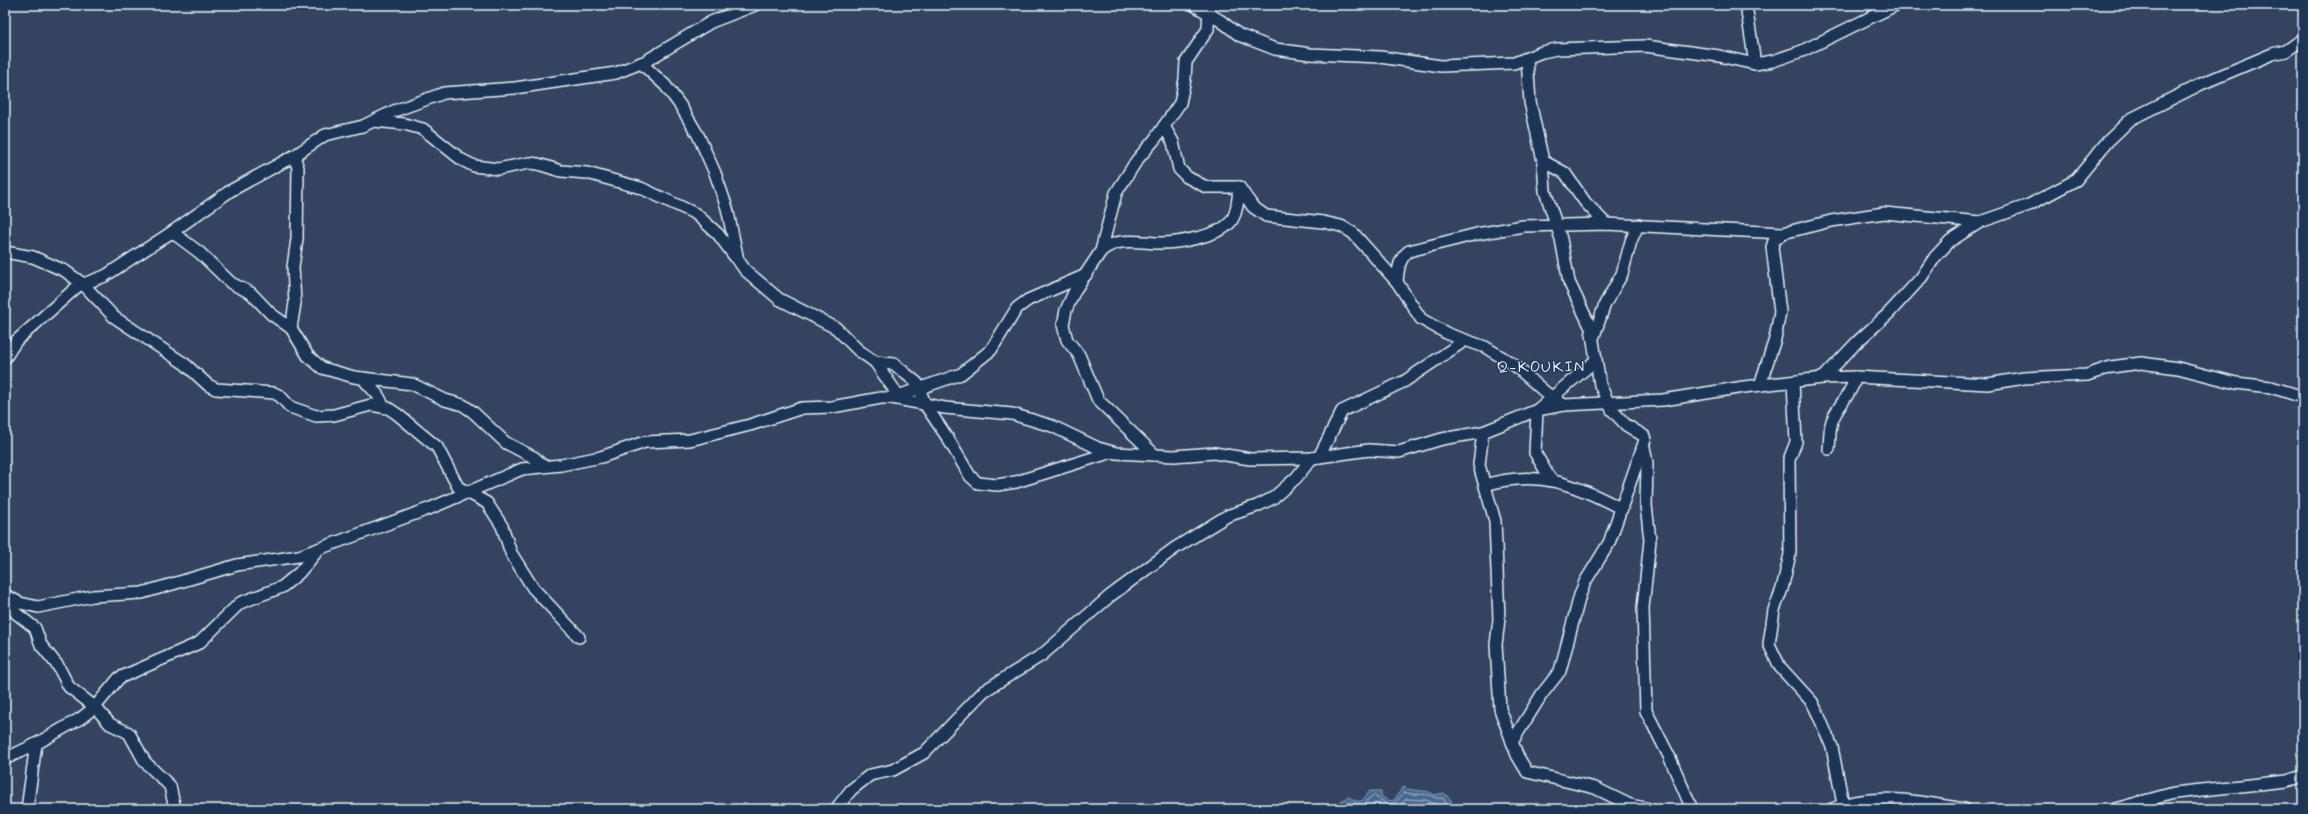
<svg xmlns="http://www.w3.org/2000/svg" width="2308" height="814" font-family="Mynerve,sans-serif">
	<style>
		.water { fill: #49688e; stroke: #899fb8 }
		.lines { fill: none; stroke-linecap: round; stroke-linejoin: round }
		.shore { stroke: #a8bace; stroke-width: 1 }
		.minor-casing { stroke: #e8f1f8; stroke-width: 14 }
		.minor { stroke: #1d3557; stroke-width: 11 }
		.labels { text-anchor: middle; stroke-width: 3; stroke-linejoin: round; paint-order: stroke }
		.quarter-label { font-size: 16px; letter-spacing: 1px; fill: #e8f1f8; stroke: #1d3557 }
	</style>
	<rect width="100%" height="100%" fill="#344460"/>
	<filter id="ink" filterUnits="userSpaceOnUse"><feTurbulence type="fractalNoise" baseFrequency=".025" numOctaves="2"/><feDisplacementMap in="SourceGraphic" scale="8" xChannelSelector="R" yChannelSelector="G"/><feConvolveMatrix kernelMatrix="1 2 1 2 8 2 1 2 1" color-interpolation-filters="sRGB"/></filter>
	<g filter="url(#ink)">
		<path class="water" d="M 1403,787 C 1416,793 1424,788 1435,795 L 1444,793 L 1452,801 L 1448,805 L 1449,809 L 1340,809 L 1341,801 L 1349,797 L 1355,801 L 1362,801 L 1370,791 L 1381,791 L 1381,796 L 1388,801 L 1394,800 Z"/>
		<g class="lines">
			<g class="shore">
				<path d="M 1344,809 L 1348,802 L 1363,805 L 1373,795 L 1387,804 L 1395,803 L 1405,792 C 1413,796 1420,793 1428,795 C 1435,797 1435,799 1443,798 L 1445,801 L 1445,809"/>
				<polyline points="1393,809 1399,807 1406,799 1426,800 1438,805 1440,809"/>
			</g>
			<g class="minor-casing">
				<g id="minor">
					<polyline points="1194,5 1221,21 1239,35 1275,49 1310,54 1380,57 1441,66 1514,63 1542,52 1557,49 1645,46 1719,56 1755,64 1773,61 1802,51 1896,5"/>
					<polyline points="1746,5 1755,64"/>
					<polyline points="641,63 665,85 680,105 698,135 715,173 727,208 738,260 745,270 779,299 836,328 858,350 875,362 898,395"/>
					<polyline points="374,121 404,124 423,129 462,160 474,166 498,169 529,163 538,164 561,171 587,173 641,188 696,214 718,234 735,257"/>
					<polyline points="1164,126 1173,142 1179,169 1187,177 1206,187 1239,187 1253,207 1266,216 1323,222 1341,226 1353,233 1397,282 1421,319 1448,334 1485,347 1513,364 1545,392 1564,405"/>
					<polyline points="1543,161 1565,173 1585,202 1606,224"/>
					<polyline points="172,232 200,253 231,283 251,293 271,314 291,328 308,356 322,368 354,377 412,384 445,400 463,405 473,412 506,443 535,458 543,466"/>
					<path d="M 1101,251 C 1117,237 1138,242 1157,243 C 1175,244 1222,236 1232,220 C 1238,210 1238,198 1239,187"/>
					<polyline points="5,252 33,257 65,271 83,284 114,317 185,364 208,385 216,389 274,393 280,396 290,407 316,416 334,415 371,405 388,408 397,414 437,447 458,487 487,503 502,526 511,553 533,588 579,637"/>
					<path d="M 1397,282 C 1398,270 1399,258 1409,251 L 1477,234 L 1523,226 L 1606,224 L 1783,233 L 1831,221 L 1884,213 L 1980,222"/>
					<polyline points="291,328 295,303 293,267 297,239 298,168 294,156"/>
					<polyline points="1594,336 1605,304 1622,274 1631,241 1638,225"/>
					<polyline points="5,358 16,341 78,286 105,276 172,232 230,191 294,156 325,135 363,126 394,111 444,93 515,88 616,73 646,61 711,22 755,5"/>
					<polyline points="875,362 894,364 917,383 926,406 947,437 970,476 978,483 997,485 1016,482 1112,452"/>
					<path d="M 363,378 C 370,390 378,390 383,406"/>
					<polyline points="1823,378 1857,342 1888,314 1921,278 1935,257 1950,241 1980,222 2029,205 2076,180 2107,142 2131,119 2201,84 2272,54 2286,51 2303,39"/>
					<polyline points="1793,382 1796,442 1789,460 1790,554 1782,589 1774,610 1769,644 1780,667 1812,702 1818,714 1832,747 1843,804"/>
					<polyline points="1760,385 1775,339 1780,312 1772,247 1774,241 1783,233"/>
					<polyline points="892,398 961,374 991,350 1017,308 1028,300 1086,275"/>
					<polyline points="1483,432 1479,465 1495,521 1499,619 1496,645 1500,709 1517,755 1527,772 1595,788 1630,805 1650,809"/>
					<polyline points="1644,447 1647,463 1646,505 1650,540 1643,608 1646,711 1669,756 1692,809"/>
					<path d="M 1829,449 C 1830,440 1829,430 1832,421 C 1837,406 1854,391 1855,377"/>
					<polyline points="1155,455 1098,400 1079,355 1067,340 1063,325 1066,310 1075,290 1101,251 1116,193 1137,160 1155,139 1180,103 1185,79 1186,62 1208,29 1209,5"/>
					<polyline points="1319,457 1342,411 1405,381 1464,341"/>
					<polyline points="1551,480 1535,453 1537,410 1595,361"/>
					<path d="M 1485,485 C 1538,469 1575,484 1622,509"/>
					<polyline points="5,595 20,603 38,607 93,596 142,593 237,565 299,556 431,508 522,469 561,465 601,457 645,442 690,440 750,425 802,408 832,407 881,398 892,398 945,408 1012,414 1052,426 1098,448 1116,453 1174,456 1214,453 1250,459 1312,458 1369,450 1399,452 1442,439 1483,432 1537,410 1564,405 1663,400 1744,387 1823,378 1855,377 1988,384 2024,378 2087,375 2111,367 2141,363 2178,368 2236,383 2271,387 2303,397"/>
					<polyline points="5,601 17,614 35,628 41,645 58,666 69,687 95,707 110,724 129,733 145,762 170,786 175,809"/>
					<polyline points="1512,742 1542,694 1560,671 1580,595 1585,582 1609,543 1645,440 1644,436 1626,425 1612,410 1600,385 1591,328 1569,282 1561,239 1545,191 1543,161 1530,102 1527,59"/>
					<polyline points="5,759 36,744 81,718 95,707 119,678 199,643 240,603 282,587 299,573 319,549"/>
					<polyline points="27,809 36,744"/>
					<polyline points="836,809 851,790 870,775 893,770 924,753 984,691 1042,655 1110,596 1175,548 1227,516 1257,506 1273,498 1296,478 1312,458"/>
					<path d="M 1832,809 C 1871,791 1923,802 1964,809"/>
					<polyline points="2115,809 2174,793 2287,781 2303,776"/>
				</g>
			</g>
			<use href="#minor" class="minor"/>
		</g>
	</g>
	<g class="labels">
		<g class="quarter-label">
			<text x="1541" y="372">Q-KOUKIN</text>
		</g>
	</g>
	<rect width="2308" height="814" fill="none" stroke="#1d3557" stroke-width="20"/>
	<rect x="10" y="10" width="2288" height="794" fill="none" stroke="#e8f1f8" stroke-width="1.5" filter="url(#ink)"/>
</svg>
